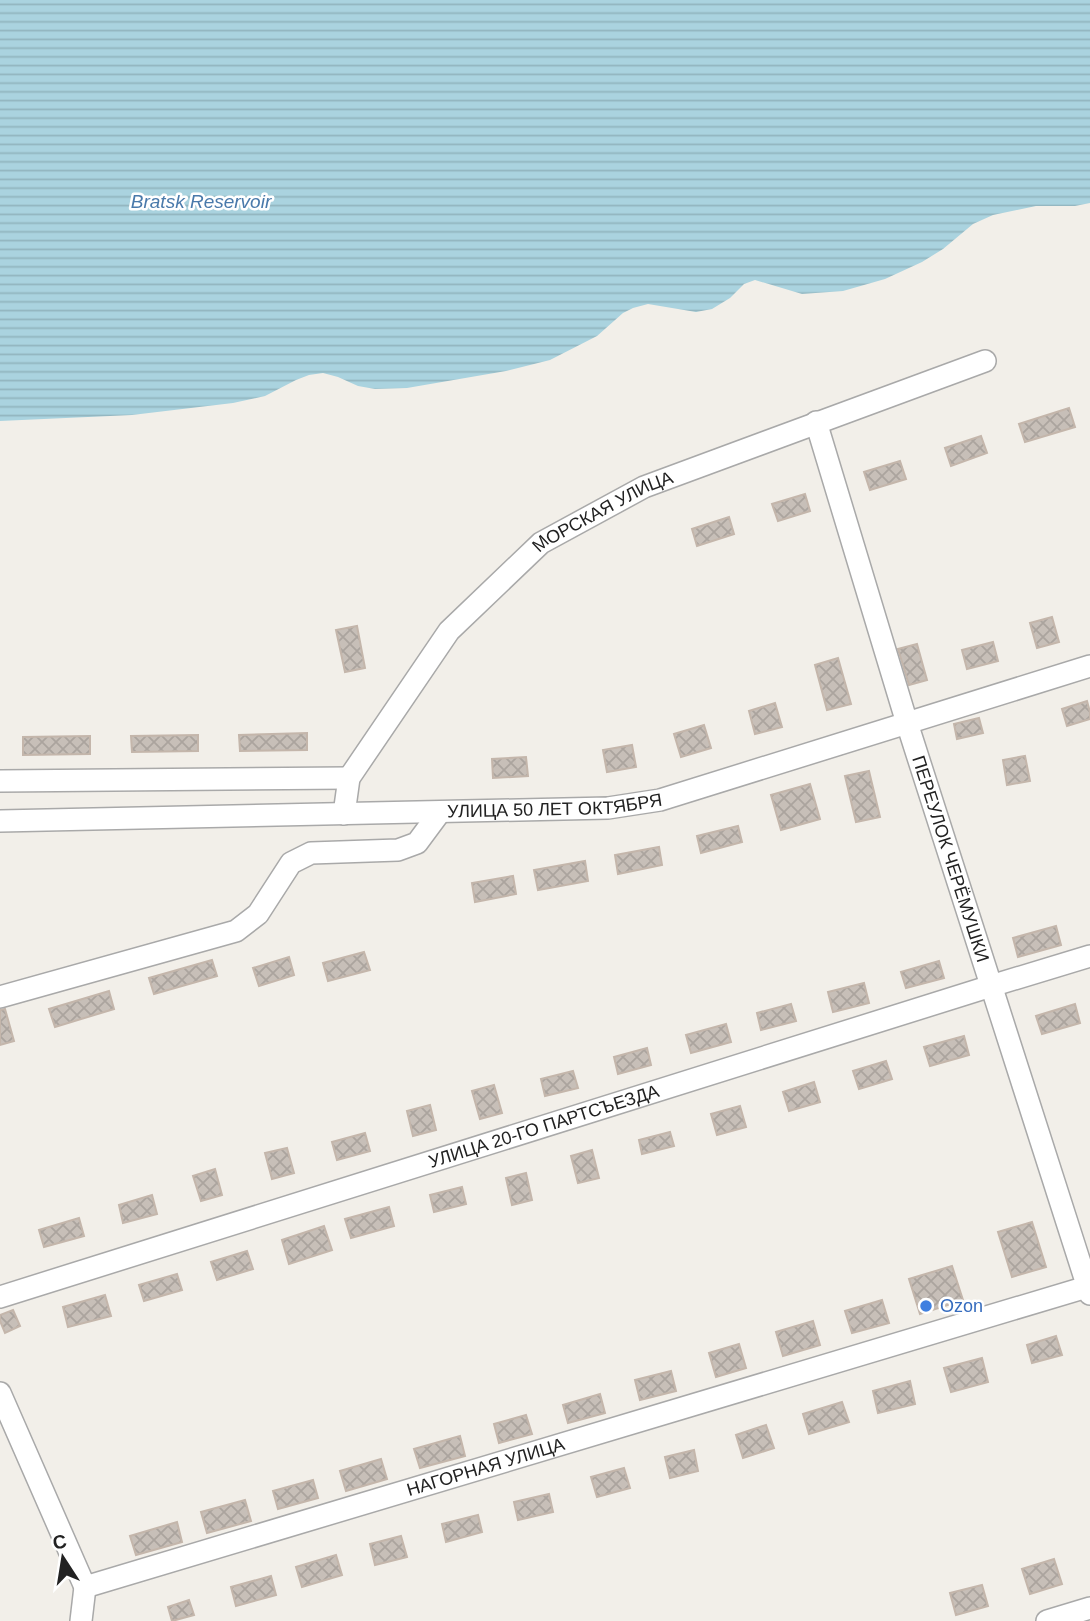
<svg xmlns="http://www.w3.org/2000/svg" width="1090" height="1621" font-family="Arial,sans-serif">
	<style>
		.water { fill: url(#water-rules) }
		.building { fill: url(#building-cross-hatch); stroke: #c4b6ab; stroke-width: 2 }
		.lines { fill: none; stroke-linecap: round; stroke-linejoin: round }
		.minor-casing { stroke: #a9a9a9; stroke-width: 24 }
		.minor { stroke: #fff; stroke-width: 21 }
		.shop-dot { fill: #3f7fe0; stroke: #fff; stroke-width: 2.5 }
		.labels { text-anchor: middle; stroke-width: 5; stroke-linejoin: round; paint-order: stroke }
		.street-label { font-size: 18px; fill: #222; stroke: #fff }
		.shop-label { font-size: 18px; fill: #366cbe; stroke: #fff; text-anchor: start }
		.water-label { font-size: 19px; font-style: italic; fill: #4a7aab; stroke: #fff }
	</style>
	<defs>
		<pattern id="water-rules" width="6" height="5" patternUnits="userSpaceOnUse" patternTransform="scale(1.75)"><rect width="6" height="5" fill="#aad3df"/><path d="M0 2.5h6" fill="none" stroke="#92b5bf"/></pattern>
		<pattern id="building-cross-hatch" width="8" height="8" patternUnits="userSpaceOnUse" patternTransform="scale(1.75)"><rect width="8" height="8" fill="#c7bfb8"/><path d="M0 0l8 8M0 8l8-8" fill="none" stroke="#aba49e"/></pattern>
	</defs>
	<rect width="100%" height="100%" fill="#f2efe9"/>
	<polygon class="water" points="0,0 1090,0 1090,203 1075,206 1036,206 993,215 973,224 943,249 922,262 885,279 843,291 802,294 755,280 744,284 730,298 712,309 696,312 648,304 633,308 623,313 597,336 550,360 506,371 407,388 375,389 358,386 338,377 323,373 309,375 296,380 265,396 233,403 132,415 0,421"/>
	<g class="building">
		<polygon points="1069,408 1075,427 1025,442 1019,424"/>
		<polygon points="981,436 987,453 951,466 945,448"/>
		<polygon points="900,461 906,479 870,490 864,472"/>
		<polygon points="805,494 810,511 778,521 772,504"/>
		<polygon points="729,517 734,534 697,546 692,529"/>
		<polygon points="1052,617 1059,642 1037,648 1030,623"/>
		<polygon points="357,626 365,668 345,672 336,630"/>
		<polygon points="993,642 998,661 967,669 962,650"/>
		<polygon points="917,644 927,680 909,685 898,649"/>
		<polygon points="838,658 851,704 827,710 815,665"/>
		<polygon points="1087,701 1090,712 1090,719 1067,726 1062,709"/>
		<polygon points="775,703 782,727 755,734 749,711"/>
		<polygon points="979,718 983,733 957,739 954,724"/>
		<polygon points="704,725 711,748 681,757 674,734"/>
		<polygon points="307,733 307,750 240,751 239,735"/>
		<polygon points="198,735 198,751 132,752 131,736"/>
		<polygon points="90,736 90,754 23,755 23,737"/>
		<polygon points="632,745 636,767 607,772 603,750"/>
		<polygon points="1025,756 1030,781 1007,785 1003,760"/>
		<polygon points="526,757 528,776 493,778 492,759"/>
		<polygon points="869,771 880,817 856,822 845,776"/>
		<polygon points="810,784 820,819 781,830 771,795"/>
		<polygon points="738,826 742,842 701,853 697,836"/>
		<polygon points="659,847 662,865 618,874 615,855"/>
		<polygon points="585,861 588,881 538,890 534,870"/>
		<polygon points="513,876 516,894 475,902 472,883"/>
		<polygon points="1056,926 1061,945 1018,957 1013,938"/>
		<polygon points="364,952 370,970 328,981 323,963"/>
		<polygon points="289,957 294,975 259,986 253,968"/>
		<polygon points="212,960 217,976 154,994 149,978"/>
		<polygon points="939,961 944,978 906,988 901,972"/>
		<polygon points="864,983 869,1003 833,1012 828,992"/>
		<polygon points="109,991 114,1009 55,1027 49,1009"/>
		<polygon points="791,1004 796,1021 761,1030 757,1013"/>
		<polygon points="1075,1004 1080,1023 1042,1034 1036,1016"/>
		<polygon points="5,1009 14,1041 0,1045 0,1010"/>
		<polygon points="726,1024 731,1042 691,1053 686,1035"/>
		<polygon points="964,1036 969,1055 930,1066 924,1047"/>
		<polygon points="647,1048 651,1065 618,1074 614,1057"/>
		<polygon points="886,1061 892,1079 859,1089 853,1071"/>
		<polygon points="573,1071 578,1088 545,1096 541,1079"/>
		<polygon points="814,1082 820,1102 789,1111 783,1092"/>
		<polygon points="494,1085 502,1113 480,1119 472,1091"/>
		<polygon points="430,1105 436,1130 413,1136 407,1111"/>
		<polygon points="740,1106 746,1127 717,1135 711,1114"/>
		<polygon points="670,1132 674,1146 642,1154 639,1140"/>
		<polygon points="365,1133 370,1151 337,1160 332,1142"/>
		<polygon points="287,1148 294,1173 272,1179 265,1153"/>
		<polygon points="592,1150 599,1178 578,1183 571,1156"/>
		<polygon points="215,1169 222,1195 201,1201 193,1176"/>
		<polygon points="526,1173 532,1200 512,1205 506,1178"/>
		<polygon points="462,1187 466,1204 434,1212 430,1195"/>
		<polygon points="152,1195 157,1214 123,1223 119,1205"/>
		<polygon points="389,1207 394,1226 351,1238 345,1219"/>
		<polygon points="79,1218 84,1236 44,1247 39,1230"/>
		<polygon points="1032,1222 1046,1267 1012,1277 998,1232"/>
		<polygon points="324,1226 332,1250 289,1264 282,1240"/>
		<polygon points="247,1251 253,1269 217,1280 211,1262"/>
		<polygon points="952,1266 963,1300 920,1314 909,1279"/>
		<polygon points="177,1274 182,1290 144,1301 139,1285"/>
		<polygon points="105,1295 111,1316 68,1327 63,1307"/>
		<polygon points="882,1300 889,1323 852,1333 845,1311"/>
		<polygon points="13,1310 20,1326 5,1333 0,1321 0,1315"/>
		<polygon points="813,1321 820,1345 783,1356 776,1332"/>
		<polygon points="1056,1336 1062,1355 1032,1363 1027,1345"/>
		<polygon points="739,1344 746,1368 716,1377 709,1353"/>
		<polygon points="982,1358 988,1382 951,1392 944,1368"/>
		<polygon points="671,1371 676,1391 640,1400 635,1380"/>
		<polygon points="910,1381 915,1404 878,1413 873,1391"/>
		<polygon points="600,1394 605,1413 568,1423 563,1405"/>
		<polygon points="842,1402 849,1422 809,1434 803,1414"/>
		<polygon points="526,1415 532,1434 499,1443 494,1424"/>
		<polygon points="766,1425 774,1448 743,1458 736,1435"/>
		<polygon points="460,1436 465,1456 420,1468 414,1449"/>
		<polygon points="694,1450 698,1471 670,1478 665,1457"/>
		<polygon points="381,1459 387,1479 346,1491 340,1471"/>
		<polygon points="624,1468 630,1488 597,1497 591,1477"/>
		<polygon points="313,1480 318,1498 278,1509 273,1491"/>
		<polygon points="549,1494 553,1512 518,1520 514,1502"/>
		<polygon points="245,1500 251,1521 207,1533 201,1512"/>
		<polygon points="478,1515 482,1532 446,1542 442,1524"/>
		<polygon points="177,1522 182,1542 136,1555 130,1536"/>
		<polygon points="401,1536 407,1557 375,1565 370,1544"/>
		<polygon points="336,1555 342,1575 302,1587 296,1567"/>
		<polygon points="1054,1559 1062,1584 1030,1594 1022,1569"/>
		<polygon points="271,1576 276,1595 236,1606 231,1587"/>
		<polygon points="982,1585 988,1606 956,1615 950,1593"/>
		<polygon points="189,1600 194,1615 172,1621 168,1607"/>
	</g>
	<g class="lines">
		<g class="minor-casing">
			<g id="minor">
				<path id="s1" d="M 816,422 L 907,723 L 1090,1294"/>
				<polyline points="0,781 349,778"/>
				<path id="s2" d="M 344,814 L 349,778 L 449,631 L 541,543 L 644,487 L 985,361"/>
				<path id="s3" d="M 0,821 L 608,808 L 660,800 L 1090,666"/>
				<polyline points="0,997 236,931 258,914 291,863 311,853 398,850 417,843 440,812"/>
				<path id="s4" d="M 0,1297 L 991,986 L 1090,956"/>
				<path id="s5" d="M 0,1393 L 85,1587 L 1090,1286"/>
				<polyline points="81,1621 85,1587"/>
				<polyline points="1047,1621 1090,1608"/>
			</g>
		</g>
		<use href="#minor" class="minor"/>
	</g>
	<circle class="shop-dot" cx="926" cy="1306" r="7"/>
	<g class="labels">
		<g class="street-label">
			<text dy="6" stroke="none"><textPath href="#s2" startOffset="411">МОРСКАЯ УЛИЦА</textPath></text>
			<text dy="6" stroke="none"><textPath href="#s3" startOffset="555">УЛИЦА 50 ЛЕТ ОКТЯБРЯ</textPath></text>
			<text dy="6" stroke="none"><textPath href="#s1" startOffset="457">ПЕРЕУЛОК ЧЕРЁМУШКИ</textPath></text>
			<text dy="6" stroke="none"><textPath href="#s4" startOffset="570">УЛИЦА 20-ГО ПАРТСЪЕЗДА</textPath></text>
			<text dy="6" stroke="none"><textPath href="#s5" startOffset="630">НАГОРНАЯ УЛИЦА</textPath></text>
		</g>
		<g class="shop-label">
			<text x="940" y="1312">Ozon</text>
		</g>
		<g class="water-label">
			<text x="201" y="208">Bratsk Reservoir</text>
		</g>
	</g>
	<g transform="translate(63 1558) rotate(348)" stroke="#ffffff" stroke-width="5" paint-order="stroke">
	<path d="M0-5L12 26L0 18L-12 26Z" fill="#222222"/>
	<text y="-10" font-size="19" font-weight="bold" text-anchor="middle" fill="#222222">С</text>
	</g>
</svg>
